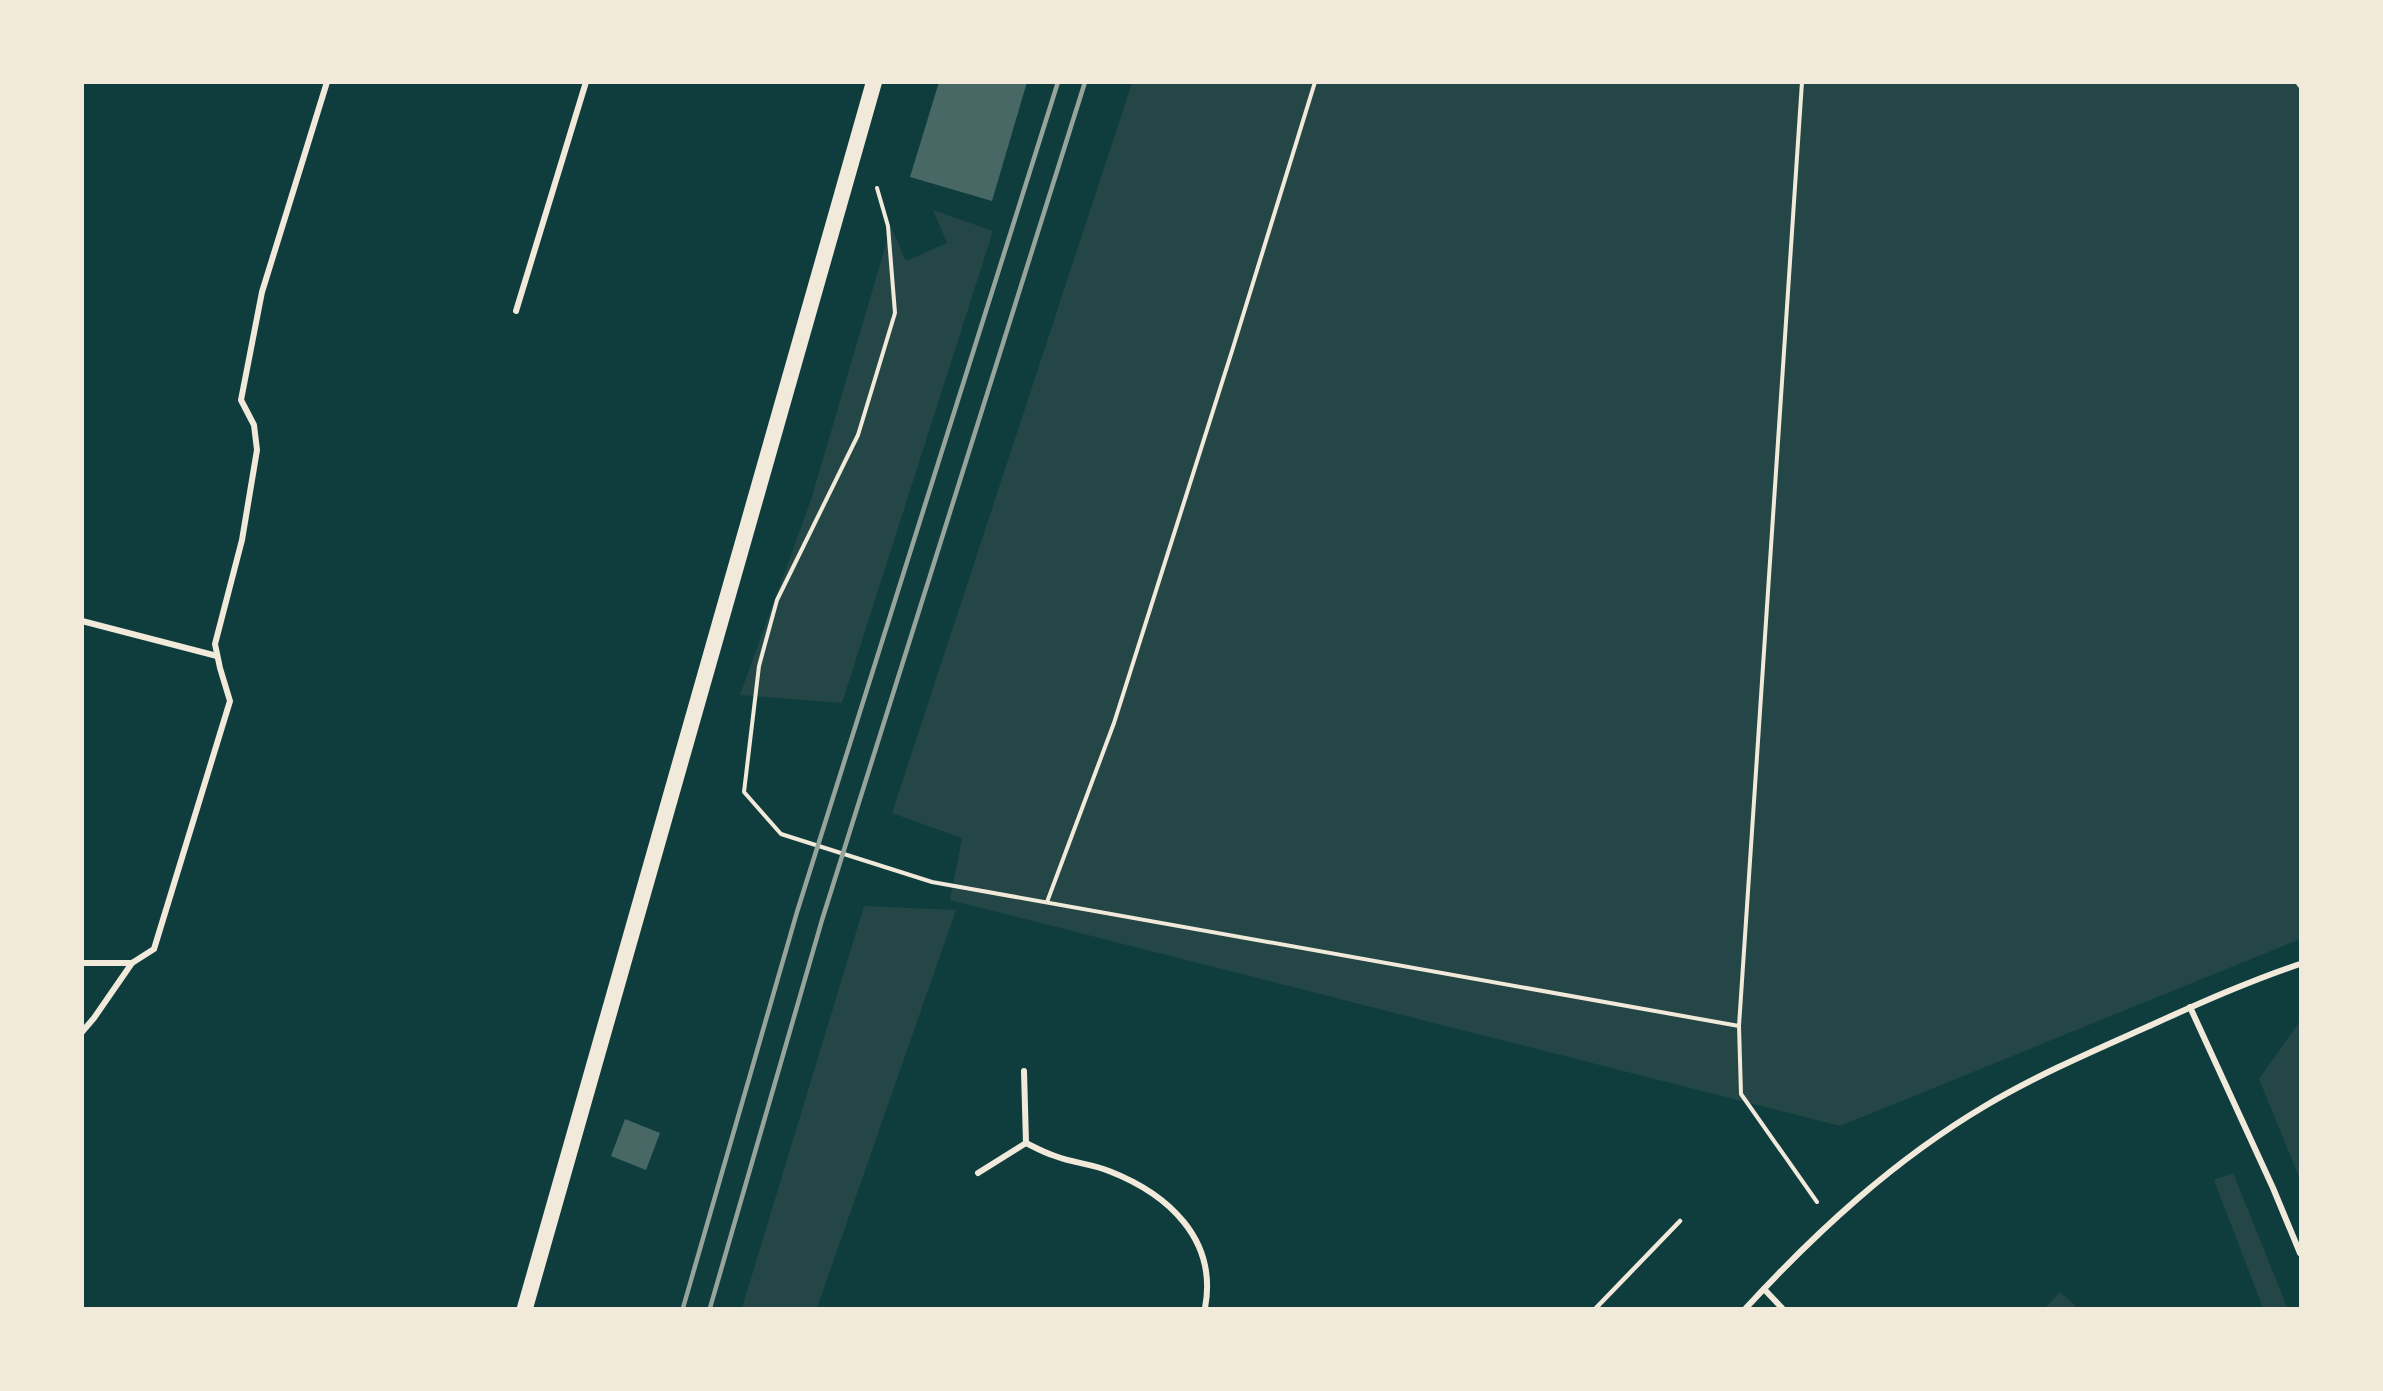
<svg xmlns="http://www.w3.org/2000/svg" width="2383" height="1391" font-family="Lato,sans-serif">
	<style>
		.green { fill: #244646 }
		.building { fill: #486865 }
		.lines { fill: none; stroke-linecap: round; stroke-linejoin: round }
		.path { stroke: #f1e9da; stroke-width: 4 }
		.service { stroke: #f1e9da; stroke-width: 4.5 }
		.minor { stroke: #f1e9da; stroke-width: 6 }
		.trunk { stroke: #f1e9da; stroke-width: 16 }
		.rail { stroke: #97a49c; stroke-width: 4.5 }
	</style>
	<rect width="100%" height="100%" fill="#0f3d3e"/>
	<g class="green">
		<polygon points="1132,83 2300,83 2300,939 1840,1126 950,900 962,838 892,813"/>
		<polygon points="933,210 993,231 842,703 740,695 811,500 891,227 906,261 947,243"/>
		<polygon points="864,906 956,910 817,1308 742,1308"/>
		<polygon points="2300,1021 2300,1179 2259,1079"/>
		<polygon points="2233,1173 2287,1307 2263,1308 2214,1180"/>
		<polygon points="2060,1292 2078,1308 2045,1308"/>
	</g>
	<g class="building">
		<polygon points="939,82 1027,82 992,201 910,177"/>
		<polygon points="625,1119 660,1133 646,1170 611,1156"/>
	</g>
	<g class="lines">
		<g class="path">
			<polyline points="1802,82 1739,1026 1741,1094 1817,1202"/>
			<polyline points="2297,82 2300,86"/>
			<polyline points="877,188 888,226 895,313 858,435 777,600 759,666 744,792 781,834 932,882 1739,1026"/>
			<polyline points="1047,902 1114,723 1232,351 1315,82"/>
		</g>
		<polyline class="service" points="1596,1308 1680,1221"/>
		<g class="minor">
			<polyline points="516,311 586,82"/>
			<polyline points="82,621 217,656"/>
			<polyline points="82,963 132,963 154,949 230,701 220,668 215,644 242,540 257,450 254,425 241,400 262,292 327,82"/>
			<polyline points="2190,1007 2273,1188 2300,1253"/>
			<polyline points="82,1032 94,1018 132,963"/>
			<path d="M 1026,1143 C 1036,1148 1045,1153 1055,1156 C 1073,1163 1092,1164 1109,1171 C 1168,1194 1218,1239 1205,1308"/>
			<polyline points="978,1173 1026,1143 1024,1071"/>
			<polyline points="1764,1289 1782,1308"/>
			<path d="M 1746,1308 C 1817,1231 1894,1160 1985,1106 C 2037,1075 2093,1051 2149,1026 C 2198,1004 2249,981 2300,964"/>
		</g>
		<polyline class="trunk" points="525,1308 874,82"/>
		<g class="rail">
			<polyline points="683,1308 797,912 1058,82"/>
			<polyline points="710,1308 822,920 1085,82"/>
		</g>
	</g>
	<rect width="2383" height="1391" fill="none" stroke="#f1e9da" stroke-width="168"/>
</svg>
